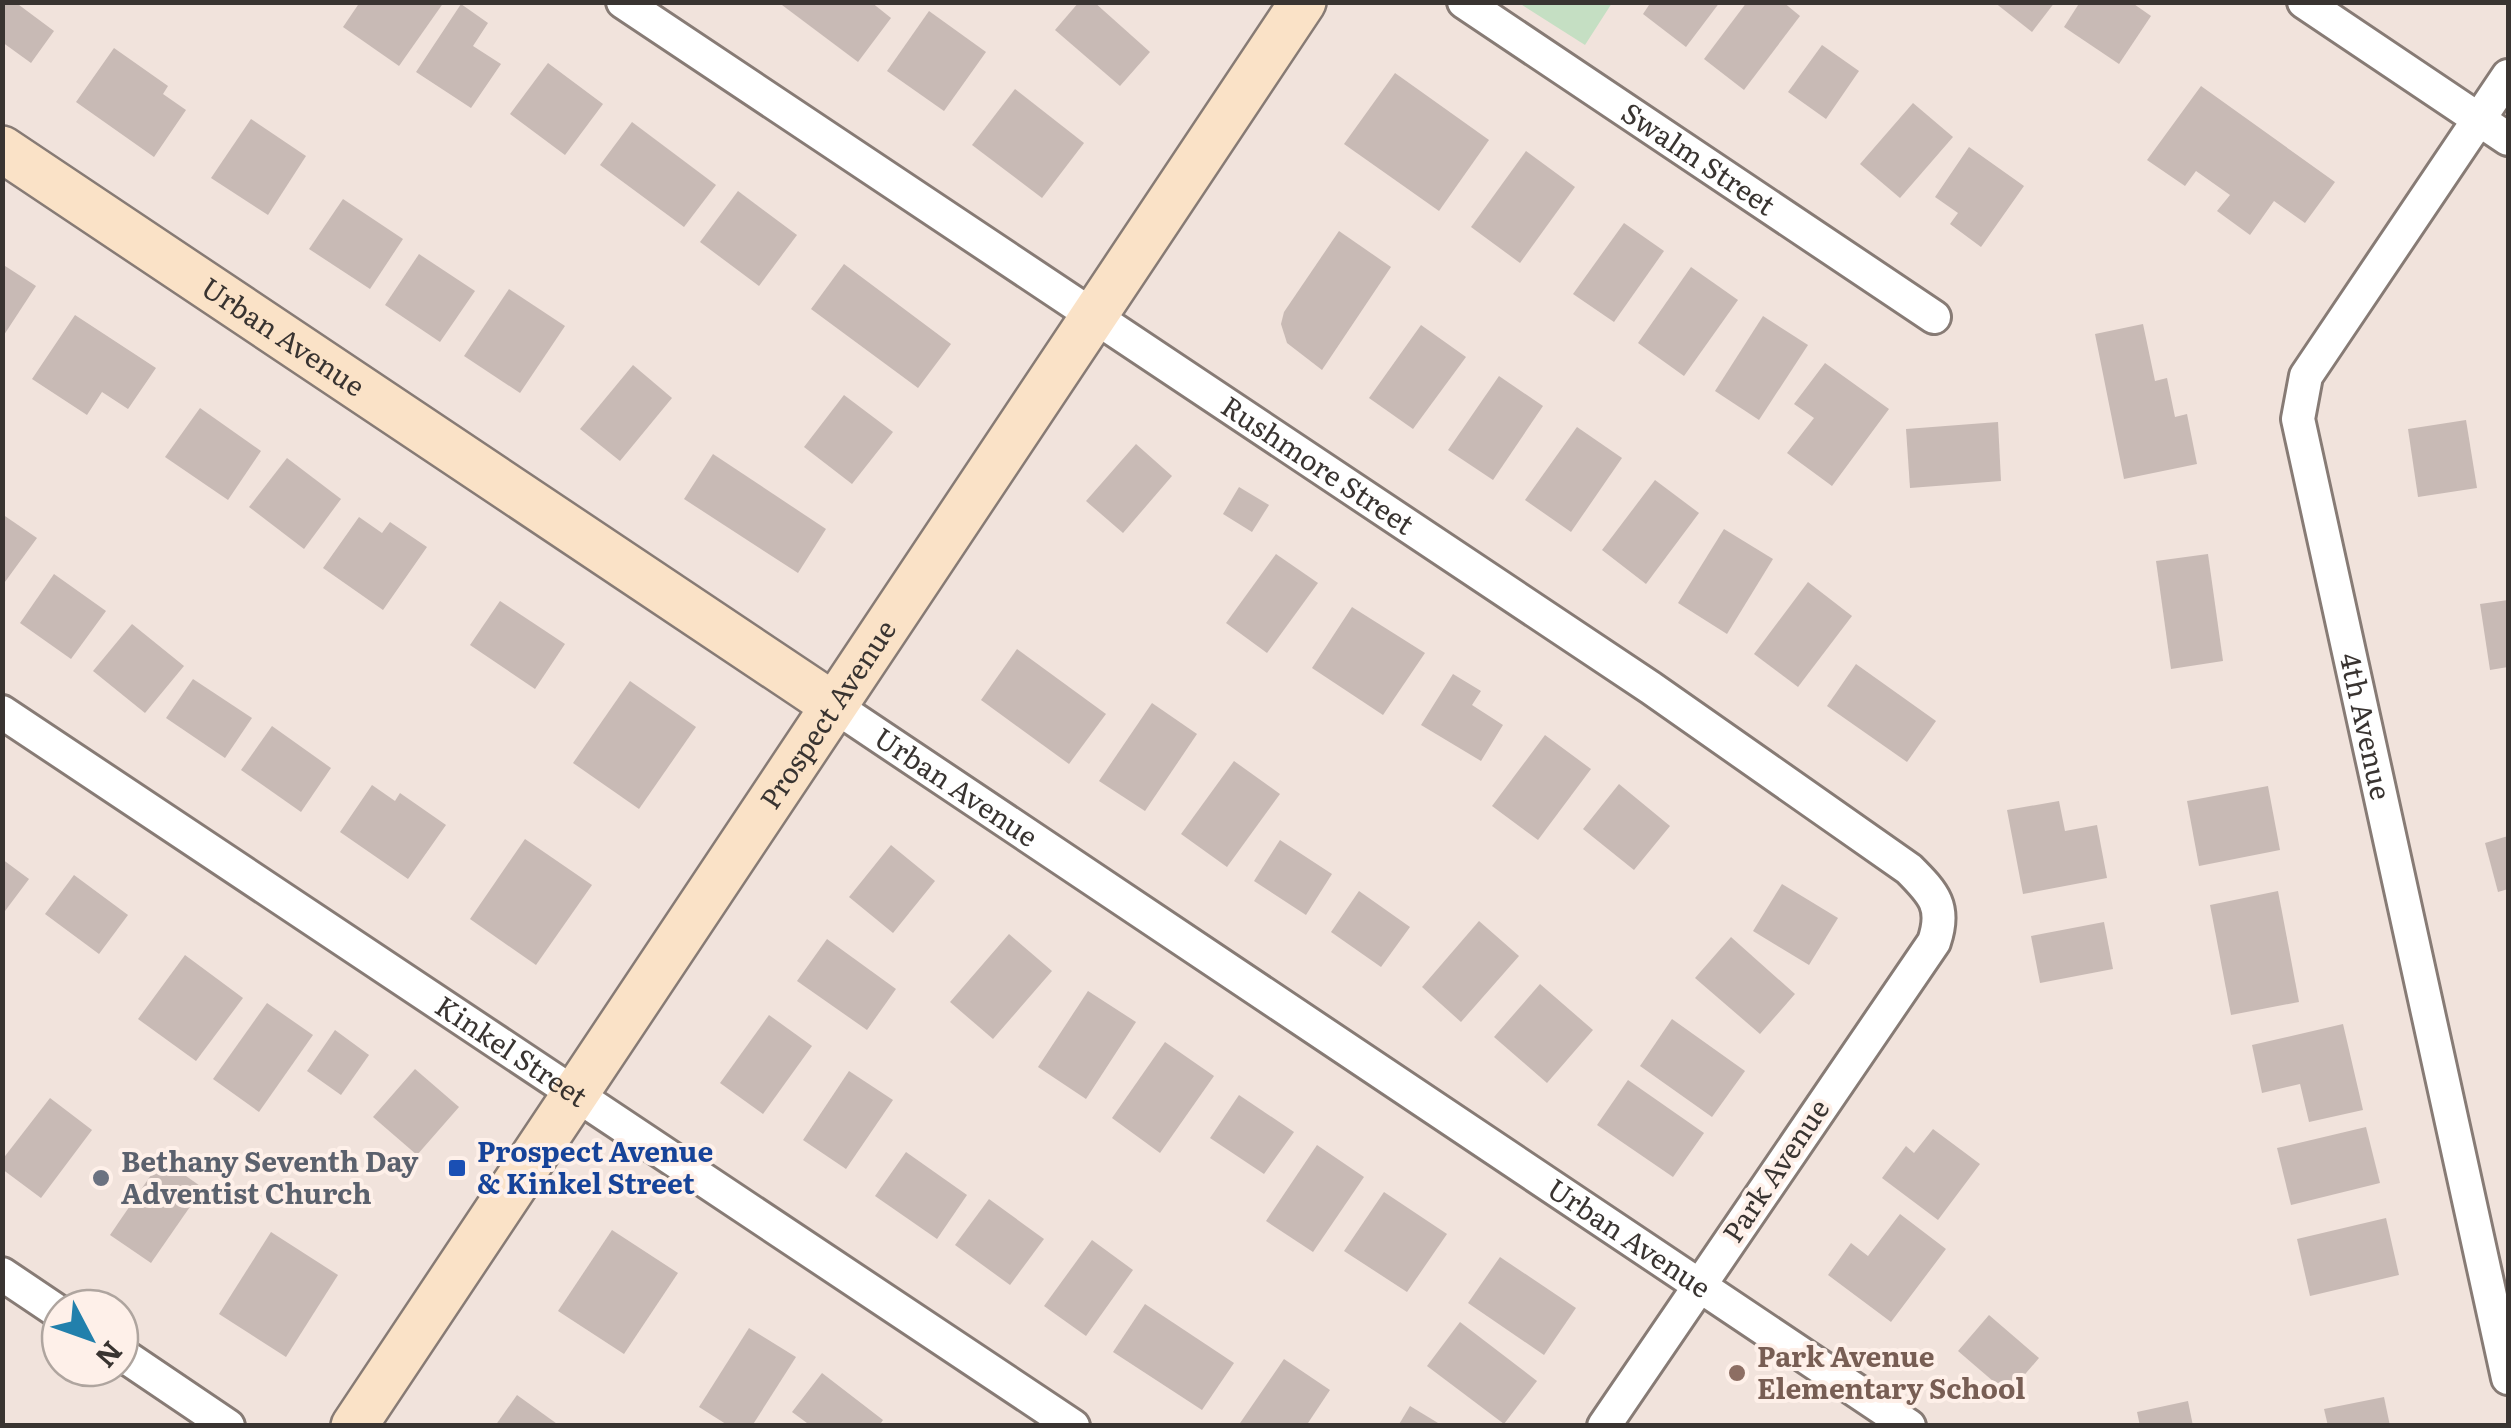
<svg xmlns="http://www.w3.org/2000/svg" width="2511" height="1428" font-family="Literata,serif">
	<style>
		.green { fill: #c5dfc3 }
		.building { fill: #c8bab5 }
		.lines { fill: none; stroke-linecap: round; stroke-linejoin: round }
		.street-casing { stroke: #877b75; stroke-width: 38 }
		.secondary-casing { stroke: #877b75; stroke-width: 50 }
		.street { stroke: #fff; stroke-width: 32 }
		.secondary { stroke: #fae2c7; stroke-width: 45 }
		.transit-dot { fill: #1a4fb4; stroke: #fef0e9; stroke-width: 4 }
		.worship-dot { fill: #6b7280; stroke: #fef0e9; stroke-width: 4 }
		.education-dot { fill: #8d6e63; stroke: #fef0e9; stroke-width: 4 }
		.labels { text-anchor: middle; stroke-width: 8; stroke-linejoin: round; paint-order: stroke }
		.street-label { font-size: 28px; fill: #393431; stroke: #fef0e9 }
		.transit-label { font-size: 28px; font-weight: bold; fill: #164399; stroke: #fef0e9; text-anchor: start }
		.worship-label { font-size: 28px; font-weight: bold; fill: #5b616d; stroke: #fef0e9; text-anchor: start }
		.education-label { font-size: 28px; font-weight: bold; fill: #785e54; stroke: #fef0e9; text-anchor: start }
	</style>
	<rect width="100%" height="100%" fill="#f1e3dc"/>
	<polygon class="green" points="1519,3 1612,2 1612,3 1585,45"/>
	<g class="building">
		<polygon points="2,2 15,2 54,31 31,63 2,42"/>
		<polygon points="360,2 444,2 399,66 343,27"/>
		<polygon points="778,2 871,2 891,18 858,62"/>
		<polygon points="1079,2 1094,2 1150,52 1120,86 1055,30"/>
		<polygon points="1651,2 1720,2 1686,47 1643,14"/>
		<polygon points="1747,2 1783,2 1800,16 1744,90 1704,59"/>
		<polygon points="1994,2 2055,2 2032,32"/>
		<polygon points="2080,2 2131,2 2151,16 2119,64 2064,27"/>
		<polygon points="461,4 488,23 473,46 501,64 471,108 416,72"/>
		<polygon points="929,11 986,52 944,111 887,71"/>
		<polygon points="1822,45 1859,71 1826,119 1788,92"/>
		<polygon points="114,48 168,86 163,94 186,110 154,157 76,102"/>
		<polygon points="548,63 603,104 565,155 510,114"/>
		<polygon points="1395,73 1489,140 1439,211 1344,144"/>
		<polygon points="2201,86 2335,182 2305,223 2274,201 2250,235 2217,211 2230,195 2196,171 2185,186 2147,160"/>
		<polygon points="1015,89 1084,143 1042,198 972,145"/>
		<polygon points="1913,103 1953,137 1900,198 1860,164"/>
		<polygon points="251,119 306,156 268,215 211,178"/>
		<polygon points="632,122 716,185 684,227 600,165"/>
		<polygon points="1969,147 2024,186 1981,247 1950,224 1958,213 1935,197"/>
		<polygon points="1526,151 1575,187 1520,263 1471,227"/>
		<polygon points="738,191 797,235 759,286 700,242"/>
		<polygon points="343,199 403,239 370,289 309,249"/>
		<polygon points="1624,223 1664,251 1614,322 1573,294"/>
		<polygon points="1339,231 1391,267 1322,370 1287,343 1281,324 1284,312"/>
		<polygon points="419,254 475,291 440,342 385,305"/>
		<polygon points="2,264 36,286 2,338"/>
		<polygon points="844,264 951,344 918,388 811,309"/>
		<polygon points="1691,267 1738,300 1684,376 1638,343"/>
		<polygon points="509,289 565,326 520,393 464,356"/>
		<polygon points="75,315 156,368 128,409 102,392 87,415 32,379"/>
		<polygon points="1763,316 1808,345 1759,420 1715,391"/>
		<polygon points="2143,324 2155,381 2167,378 2175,417 2187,414 2197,464 2124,479 2095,334"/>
		<polygon points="1421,325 1466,357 1413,429 1369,398"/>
		<polygon points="1825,363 1889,409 1832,486 1787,453 1814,418 1794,404"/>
		<polygon points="633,365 672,398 620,461 580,429"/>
		<polygon points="1499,376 1543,406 1493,480 1448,450"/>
		<polygon points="844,395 893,432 852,484 804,447"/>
		<polygon points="200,408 261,451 228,500 165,457"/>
		<polygon points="2466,420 2477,488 2418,497 2408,429"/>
		<polygon points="1998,422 2001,481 1910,488 1906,429"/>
		<polygon points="1577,427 1622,458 1571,532 1525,500"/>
		<polygon points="1136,444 1172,476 1123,533 1086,501"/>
		<polygon points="713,454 826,529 798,573 684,499"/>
		<polygon points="287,458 341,499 304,549 249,507"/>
		<polygon points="1655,480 1699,513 1646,584 1602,550"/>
		<polygon points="1239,487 1269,505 1252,532 1223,514"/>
		<polygon points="2,514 37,538 2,586"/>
		<polygon points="359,517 382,533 390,522 427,547 383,610 323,568"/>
		<polygon points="1724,529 1773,559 1727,634 1678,603"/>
		<polygon points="1276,554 1318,583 1267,653 1226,623"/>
		<polygon points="2208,554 2223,661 2171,669 2156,561"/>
		<polygon points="54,574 106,611 71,659 20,623"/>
		<polygon points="1808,582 1852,616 1798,687 1754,654"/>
		<polygon points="2508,600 2508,667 2490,670 2480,604"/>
		<polygon points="500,601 565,644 535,689 470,645"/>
		<polygon points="1352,607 1425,653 1383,715 1312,668"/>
		<polygon points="132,624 184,666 145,713 93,671"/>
		<polygon points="1017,649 1106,714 1069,764 981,700"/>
		<polygon points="1856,664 1936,721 1907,762 1827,706"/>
		<polygon points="1453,674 1481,691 1472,705 1503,725 1481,761 1421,725"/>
		<polygon points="193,679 252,718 225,758 166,718"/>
		<polygon points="630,681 696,727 639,809 573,763"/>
		<polygon points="1152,703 1197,734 1145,811 1099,781"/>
		<polygon points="272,726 331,768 301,812 241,770"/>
		<polygon points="1545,735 1591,769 1538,840 1492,806"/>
		<polygon points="1234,761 1280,794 1227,867 1181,834"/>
		<polygon points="1619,784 1670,826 1634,870 1583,829"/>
		<polygon points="372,785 395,801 400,793 446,825 408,879 340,832"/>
		<polygon points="2268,786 2280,850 2199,866 2187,801"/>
		<polygon points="2059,801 2065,831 2097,825 2107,878 2023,894 2007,810"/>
		<polygon points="2508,836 2508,889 2498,892 2485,843"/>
		<polygon points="525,839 592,885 536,965 470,919"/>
		<polygon points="1280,840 1332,874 1306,915 1254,881"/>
		<polygon points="891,845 935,881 893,933 849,897"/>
		<polygon points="2,859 29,879 2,915"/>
		<polygon points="74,875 128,915 99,954 45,914"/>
		<polygon points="1782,884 1838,918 1809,965 1753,931"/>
		<polygon points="1359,891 1410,927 1381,967 1331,932"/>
		<polygon points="2278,891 2299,1002 2231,1015 2210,905"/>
		<polygon points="1479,921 1519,956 1461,1022 1422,987"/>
		<polygon points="2104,922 2113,969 2040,983 2031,936"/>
		<polygon points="1009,934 1052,971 993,1039 950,1002"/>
		<polygon points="1731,937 1795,994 1760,1034 1695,978"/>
		<polygon points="827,939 896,989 867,1030 797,981"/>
		<polygon points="185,955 243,998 196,1061 138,1019"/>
		<polygon points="1540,984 1593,1030 1547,1083 1494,1037"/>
		<polygon points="1088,991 1136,1022 1086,1099 1038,1067"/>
		<polygon points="267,1003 313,1035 259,1112 213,1079"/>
		<polygon points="769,1015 812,1046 763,1114 720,1083"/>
		<polygon points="1672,1019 1745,1071 1712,1117 1640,1066"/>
		<polygon points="2343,1024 2363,1110 2309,1122 2300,1084 2262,1093 2252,1045"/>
		<polygon points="335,1030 369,1055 341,1095 307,1071"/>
		<polygon points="1165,1042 1214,1076 1160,1153 1112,1118"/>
		<polygon points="415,1069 459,1107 417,1155 373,1117"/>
		<polygon points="849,1071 893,1100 846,1169 803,1140"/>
		<polygon points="1628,1080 1704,1133 1673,1177 1597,1125"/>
		<polygon points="1239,1095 1294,1132 1264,1174 1210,1138"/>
		<polygon points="50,1098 92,1130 41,1198 2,1169 2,1160"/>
		<polygon points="2366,1127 2380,1183 2291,1205 2277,1148"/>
		<polygon points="1933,1129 1980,1164 1938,1220 1882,1178 1906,1146 1914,1153"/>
		<polygon points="1317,1145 1364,1177 1313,1252 1266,1221"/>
		<polygon points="906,1152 967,1195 937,1239 875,1196"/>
		<polygon points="162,1159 203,1188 151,1263 110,1235"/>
		<polygon points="1384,1192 1447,1234 1407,1292 1344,1251"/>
		<polygon points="989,1199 1044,1239 1010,1285 955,1245"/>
		<polygon points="1900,1214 1946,1249 1891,1322 1828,1275 1851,1243 1868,1256"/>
		<polygon points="2386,1218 2399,1275 2310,1296 2297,1239"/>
		<polygon points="612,1230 678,1273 624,1354 558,1311"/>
		<polygon points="271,1232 338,1275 286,1357 219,1314"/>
		<polygon points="1092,1240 1133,1270 1086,1336 1044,1306"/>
		<polygon points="1500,1257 1576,1308 1544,1355 1468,1303"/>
		<polygon points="1145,1304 1234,1363 1202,1410 1113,1352"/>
		<polygon points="1989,1315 2039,1358 2008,1394 1958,1351"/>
		<polygon points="1460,1322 1537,1381 1504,1424 1427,1366"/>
		<polygon points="749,1328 796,1357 752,1426 729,1426 699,1407"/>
		<polygon points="1284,1359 1330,1390 1306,1426 1238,1426"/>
		<polygon points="822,1373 883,1420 879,1426 805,1426 807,1423 792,1412"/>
		<polygon points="517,1395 560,1426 495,1426"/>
		<polygon points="2384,1397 2390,1426 2328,1426 2324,1409"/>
		<polygon points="2188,1401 2193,1426 2140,1426 2137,1412"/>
		<polygon points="1410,1406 1443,1426 1398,1426"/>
	</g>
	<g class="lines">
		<g class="street-casing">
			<g id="street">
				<path id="s1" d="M 623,2 L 1651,688 L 1909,869 C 1934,894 1946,907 1934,942 L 1604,1426"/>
				<path id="s2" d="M 1464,2 L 1934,317"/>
				<polyline points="2304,2 2508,139"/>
				<path id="s3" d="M 2508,76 L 2306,376 L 2298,419 L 2508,1378"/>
				<path id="s4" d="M 833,705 L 1909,1426"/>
				<path id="s5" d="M 2,712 L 1073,1426"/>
				<polyline points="2,1274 60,1313"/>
				<polyline points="120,1353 228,1426"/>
			</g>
		</g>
		<g class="secondary-casing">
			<g id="secondary">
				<path id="s6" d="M 2,149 L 833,705"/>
				<path id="s7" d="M 354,1426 L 1303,2"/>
			</g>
		</g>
		<use href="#street" class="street"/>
		<use href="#secondary" class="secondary"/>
	</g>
	<rect class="transit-dot" x="447" y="1158" width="20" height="20" rx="5"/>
	<circle class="worship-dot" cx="101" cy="1178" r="10"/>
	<circle class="education-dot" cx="1737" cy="1373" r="10"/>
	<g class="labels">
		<g class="street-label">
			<text dy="10" stroke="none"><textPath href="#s2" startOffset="282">Swalm Street</textPath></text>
			<text dy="10" stroke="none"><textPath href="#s6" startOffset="338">Urban Avenue</textPath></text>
			<text dy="10" stroke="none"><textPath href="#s1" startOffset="835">Rushmore Street</textPath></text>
			<text dy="10" stroke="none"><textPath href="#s7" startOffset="855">Prospect Avenue</textPath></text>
			<text dy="10" stroke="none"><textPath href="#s3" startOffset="720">4th Avenue</textPath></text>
			<text dy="10" stroke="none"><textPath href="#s4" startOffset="148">Urban Avenue</textPath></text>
			<text dy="10" stroke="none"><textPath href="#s5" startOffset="612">Kinkel Street</textPath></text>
			<text transform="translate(1776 1171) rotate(-56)" y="10">Park Avenue</text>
			<text dy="10" stroke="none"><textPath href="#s4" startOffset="958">Urban Avenue</textPath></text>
		</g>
		<g class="transit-label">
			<text x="477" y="1162">Prospect Avenue<tspan x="477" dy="32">&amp; Kinkel Street</tspan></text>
		</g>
		<g class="worship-label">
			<text x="121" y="1172">Bethany Seventh Day<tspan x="121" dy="32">Adventist Church</tspan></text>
		</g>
		<g class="education-label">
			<text x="1757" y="1367">Park Avenue<tspan x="1757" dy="32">Elementary School</tspan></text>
		</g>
	</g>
	<rect width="2511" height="1428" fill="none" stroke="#393431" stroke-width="10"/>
	<g transform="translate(90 1338) rotate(131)"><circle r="48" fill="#fef0e9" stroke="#afa59f" stroke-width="2.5"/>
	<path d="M0-8L18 38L0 25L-18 38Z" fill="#2280ac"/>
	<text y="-15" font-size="28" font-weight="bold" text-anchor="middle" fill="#393431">N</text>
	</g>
</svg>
